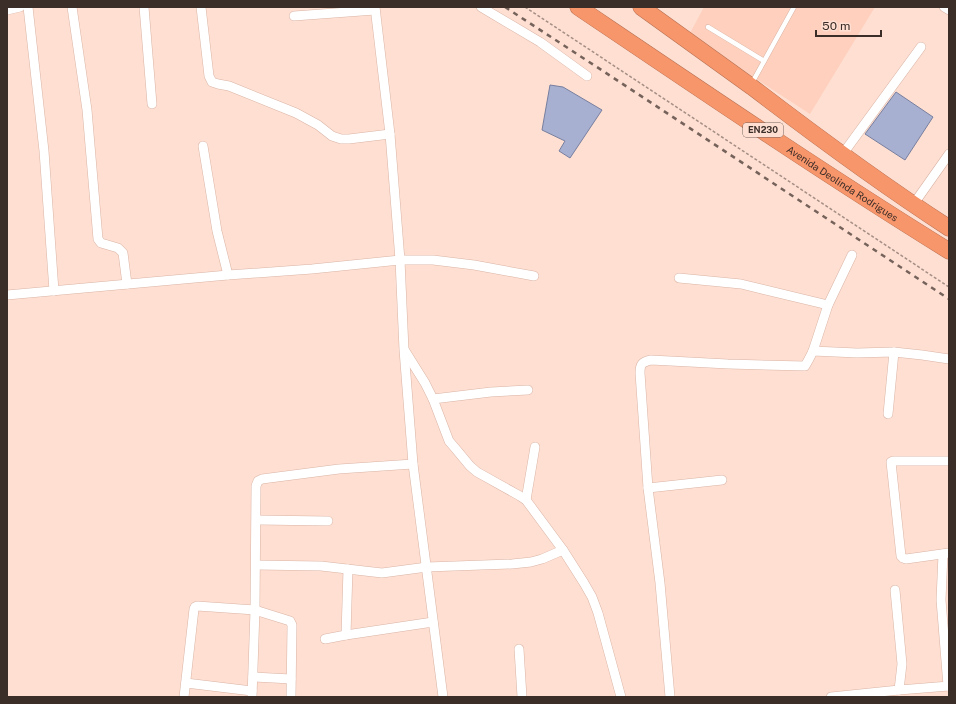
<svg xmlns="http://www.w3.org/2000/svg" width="956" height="704" font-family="'Public Sans',sans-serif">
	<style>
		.built { fill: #fed0bd }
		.building { fill: #a8b0d2; stroke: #777f9e }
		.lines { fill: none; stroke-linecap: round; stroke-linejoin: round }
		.lane-casing { stroke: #dab4a5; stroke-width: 5.5 }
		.street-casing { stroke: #dab4a5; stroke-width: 10 }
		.highway-casing { stroke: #b57153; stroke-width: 17 }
		.path { stroke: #a58e84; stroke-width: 1.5; stroke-dasharray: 3 2; stroke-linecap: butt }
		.lane { stroke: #fff; stroke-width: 4.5 }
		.street { stroke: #fff; stroke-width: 9 }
		.highway { stroke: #f7956b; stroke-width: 16 }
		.rail { stroke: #75625a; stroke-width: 2.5; stroke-dasharray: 5 5; stroke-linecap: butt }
		.labels { text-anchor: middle; stroke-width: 3; stroke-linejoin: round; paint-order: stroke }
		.shield { fill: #fedfd2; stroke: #76625a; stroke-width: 1 }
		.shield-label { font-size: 9px; font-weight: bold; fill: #3b2d27 }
		.street-label { font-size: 10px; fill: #3b2d27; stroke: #fedfd2 }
	</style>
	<rect width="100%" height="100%" fill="#fedfd2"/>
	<polygon class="built" points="704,7 875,7 810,114 689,35"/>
	<g class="building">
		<polygon points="550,85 563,87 602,110 570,158 559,151 565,141 542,130"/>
		<polygon points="896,92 933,117 905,160 865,134"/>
	</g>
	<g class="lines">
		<g class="lane-casing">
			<g id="lane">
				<polyline points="708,27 764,61"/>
				<polyline points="752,83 794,7"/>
			</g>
		</g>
		<g class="street-casing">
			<g id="street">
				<polyline points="28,7 44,151 54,291"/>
				<polyline points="72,7 87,110 98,239 101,243 118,248 123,253 127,284"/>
				<polyline points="144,7 152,104"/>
				<polyline points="201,7 209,76 212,82 218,84 229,86 296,113 318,125 332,136 341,139 349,139 390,134"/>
				<polyline points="375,7 390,134 400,260 404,350 413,464 443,697"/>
				<polyline points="481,7 540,42 587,76"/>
				<polyline points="944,7 949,10"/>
				<polyline points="7,10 20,7"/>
				<polyline points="294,16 375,10"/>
				<polyline points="203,146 217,231 228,275"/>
				<polyline points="842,155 921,47"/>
				<polyline points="913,205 949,154"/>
				<polyline points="679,278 741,284 828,305"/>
				<polyline points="7,295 228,275 312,269 400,260 433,260 474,265 534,276"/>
				<polyline points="405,351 425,383 433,399 449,441 455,448 470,466 477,472 520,496 526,500 563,550 584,583 592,597 598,613 621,697"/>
				<polyline points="813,351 828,305 852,255"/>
				<polyline points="433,399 491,392 528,390"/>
				<polyline points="888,414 894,352"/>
				<polyline points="949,461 893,461 891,462 901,556 903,558 906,559 949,553"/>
				<polyline points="648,488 722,480"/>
				<polyline points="526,500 535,447"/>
				<polyline points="257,520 328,521"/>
				<polyline points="943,554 941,600 948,686"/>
				<polyline points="256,565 321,566 382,573 427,567 512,564 531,562 542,559 563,550"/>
				<polyline points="895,590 902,664 899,690"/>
				<polyline points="346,635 348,569"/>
				<polyline points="325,639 346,635 433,622"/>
				<polyline points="519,649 522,697"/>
				<polyline points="253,677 291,679"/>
				<polyline points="186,683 252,691"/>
				<polyline points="184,697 194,609 195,607 197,606 255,610 290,621 292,625 291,697"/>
				<polyline points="252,697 255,610 256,486 258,481 262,479 339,469 413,464"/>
				<path d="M 670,697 L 660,583 L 648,488 L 640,373 C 640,364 642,362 651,360 L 728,364 L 805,366 L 809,359 L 813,351 L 857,353 L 894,352 L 922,355 L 949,359"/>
				<polyline points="831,697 899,690 949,686"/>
			</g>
		</g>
		<g class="highway-casing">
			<g id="highway">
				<path id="s1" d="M 578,7 C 701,90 823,173 949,251"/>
				<path d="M 641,7 C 678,34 715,60 752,87 C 816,136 881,184 949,228"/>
			</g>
		</g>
		<polyline class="path" points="525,7 949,287"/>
		<use href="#lane" class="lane"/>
		<use href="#street" class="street"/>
		<use href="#highway" class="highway"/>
		<polyline class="rail" points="505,7 603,71 949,299"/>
	</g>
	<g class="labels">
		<rect class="shield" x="743" y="123" width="40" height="14" rx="3"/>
		<g class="shield-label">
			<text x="763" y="133">EN230</text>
		</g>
		<g class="street-label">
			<text dy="4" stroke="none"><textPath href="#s1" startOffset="318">Avenida Deolinda Rodrigues</textPath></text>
		</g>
	</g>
	<rect width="956" height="704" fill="none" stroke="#3b2d27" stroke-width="16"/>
	<path d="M816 30v6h65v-6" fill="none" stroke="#3b2d27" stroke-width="2"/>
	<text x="822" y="30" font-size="12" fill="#3b2d27" stroke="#fedfd2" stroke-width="3" paint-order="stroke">50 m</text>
</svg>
